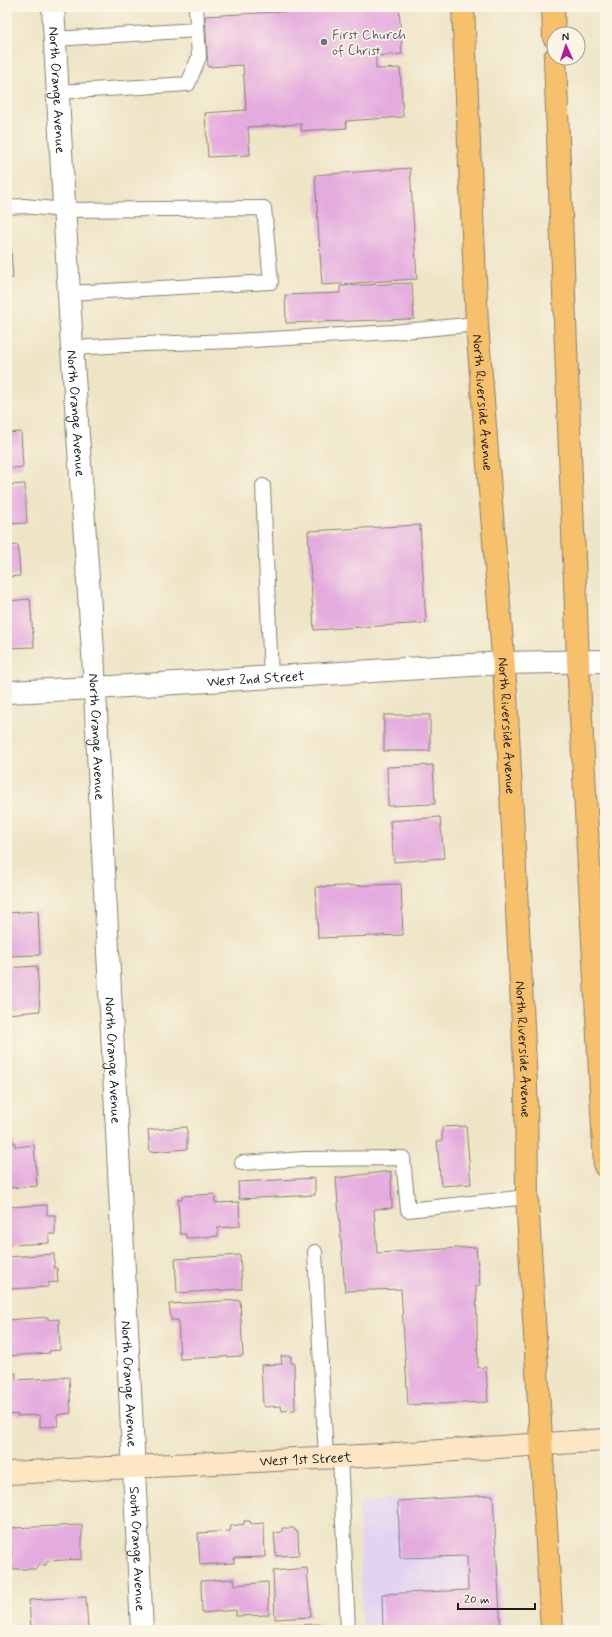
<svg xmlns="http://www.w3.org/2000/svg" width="612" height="1637" font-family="Mynerve,sans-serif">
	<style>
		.built { fill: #e3d3f3 }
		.building { fill: #e4abdf }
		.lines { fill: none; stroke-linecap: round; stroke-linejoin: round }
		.lane-casing { stroke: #858072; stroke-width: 16 }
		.street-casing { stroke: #858072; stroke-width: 24 }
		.secondary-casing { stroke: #858072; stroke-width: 24 }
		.primary-casing { stroke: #858072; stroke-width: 24 }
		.lane { stroke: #fff; stroke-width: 14 }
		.street { stroke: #fff; stroke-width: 22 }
		.secondary { stroke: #fce6c4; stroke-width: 22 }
		.primary { stroke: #f7c06c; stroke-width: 22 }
		.worship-dot { fill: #6b7280; stroke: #fcf5e5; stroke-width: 1.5 }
		.labels { text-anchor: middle; stroke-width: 3.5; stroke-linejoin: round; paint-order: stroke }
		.worship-label { font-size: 14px; fill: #5b616d; stroke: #fcf5e5; text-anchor: start }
		.street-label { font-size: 14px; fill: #1c1c1c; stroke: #fcf5e5 }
	</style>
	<rect width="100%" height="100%" fill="#fcf5e5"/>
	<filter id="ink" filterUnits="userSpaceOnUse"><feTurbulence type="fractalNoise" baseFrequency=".025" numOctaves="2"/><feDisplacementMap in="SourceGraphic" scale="8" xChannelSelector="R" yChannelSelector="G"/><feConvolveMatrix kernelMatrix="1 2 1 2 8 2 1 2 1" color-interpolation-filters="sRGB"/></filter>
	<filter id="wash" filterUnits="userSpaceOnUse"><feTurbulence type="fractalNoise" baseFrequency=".012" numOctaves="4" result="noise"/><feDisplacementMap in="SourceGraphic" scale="16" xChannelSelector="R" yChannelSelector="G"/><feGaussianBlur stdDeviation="0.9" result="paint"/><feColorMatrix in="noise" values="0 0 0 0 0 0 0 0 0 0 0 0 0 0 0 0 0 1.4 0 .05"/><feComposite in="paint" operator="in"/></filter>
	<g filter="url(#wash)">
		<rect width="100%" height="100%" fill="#eee5c7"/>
		<polygon class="built" points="494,1493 496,1495 503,1630 362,1630 359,1502"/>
		<g id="blocks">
			<g class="building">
				<polygon points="363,7 399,7 402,54 376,56 376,69 400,68 403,117 346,121 347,128 301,131 301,124 248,127 250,155 208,157 205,113 246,110 243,65 208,67 205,16"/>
				<polygon points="410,168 417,279 322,285 315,175"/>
				<polygon points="7,220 9,220 13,278 7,279"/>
				<polygon points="412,283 414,319 286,323 285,295 340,293 340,286"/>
				<polygon points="7,395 8,395 10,418 7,418"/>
				<polygon points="21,432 23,467 7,469 7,433"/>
				<polygon points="25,484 27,523 7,524 7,485"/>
				<polygon points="420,525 426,623 314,630 308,531"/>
				<polygon points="18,545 20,576 7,577 7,546"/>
				<polygon points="30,599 34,647 7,648 7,601"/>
				<rect x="384" y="715" width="46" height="36"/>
				<polygon points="433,765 435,804 388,806 387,767"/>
				<polygon points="440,817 444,858 394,862 390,821"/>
				<polygon points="401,884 403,935 318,938 316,887"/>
				<polygon points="38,911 40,955 7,956 7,913"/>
				<polygon points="37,966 40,1011 7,1014 7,968"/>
				<polygon points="466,1126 471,1184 441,1186 437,1141 442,1141 442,1127"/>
				<polygon points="187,1127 187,1149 150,1152 148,1130"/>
				<polygon points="7,1142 15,1142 15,1147 34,1145 37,1186 7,1188"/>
				<polygon points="391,1171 392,1208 374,1209 377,1253 476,1247 480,1285 476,1286 478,1368 486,1367 488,1402 408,1405 401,1289 345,1291 336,1178"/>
				<polygon points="315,1178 315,1195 239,1199 238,1182"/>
				<polygon points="215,1194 215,1203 239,1202 240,1226 218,1228 218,1236 186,1238 186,1234 180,1234 178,1199 182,1199 182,1196"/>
				<polygon points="47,1205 47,1215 55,1215 55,1234 49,1234 49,1243 7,1245 7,1207"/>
				<polygon points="54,1254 54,1268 57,1268 58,1282 48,1283 48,1287 7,1289 7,1257"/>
				<polygon points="240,1255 242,1289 177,1293 175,1259"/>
				<polygon points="240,1300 243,1356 180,1359 178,1320 171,1320 169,1304"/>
				<polygon points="48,1317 48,1320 59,1319 60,1350 49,1351 50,1353 7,1356 7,1320"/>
				<polygon points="281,1356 291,1356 291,1363 294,1363 295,1410 282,1411 281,1406 266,1407 263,1406 261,1365 282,1364"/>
				<polygon points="7,1373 16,1373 16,1380 69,1377 71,1413 57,1415 58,1426 40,1427 40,1415 17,1416 17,1414 7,1415"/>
				<polygon points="493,1495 501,1630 383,1630 382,1594 468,1590 467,1556 400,1558 398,1501"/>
				<polygon points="244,1521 250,1521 251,1524 264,1523 265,1557 234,1558 234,1563 200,1565 198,1533 230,1531 231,1526 244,1524"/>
				<polygon points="82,1525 82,1559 47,1561 46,1565 37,1566 36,1569 12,1569 10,1528"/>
				<polygon points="282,1528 294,1528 295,1531 298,1531 299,1555 276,1556 274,1533 282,1532"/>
				<polygon points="307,1568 311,1617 275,1619 273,1571"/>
				<polygon points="234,1579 235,1585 268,1582 269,1615 236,1616 236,1610 202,1613 201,1581"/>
				<polygon points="86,1597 88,1630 31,1630 29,1600"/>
				<polygon points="319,1624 319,1630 278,1630 278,1626"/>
			</g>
		</g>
	</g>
	<g filter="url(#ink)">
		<use href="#blocks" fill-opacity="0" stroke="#858072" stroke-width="1"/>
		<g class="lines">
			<g class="lane-casing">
				<g id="lane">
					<polyline points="54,39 197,30"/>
					<polyline points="58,92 188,84 199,57 196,7"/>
					<polyline points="7,207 24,206 64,210 264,208 271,282 69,293"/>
					<polyline points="72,348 145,344 234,341 393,332 477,324"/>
					<polyline points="263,486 271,678"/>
					<polyline points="242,1163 305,1159 403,1158 408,1210 527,1197"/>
					<polyline points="315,1252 326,1458"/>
					<polyline points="340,1457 348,1630"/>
				</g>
			</g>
			<g class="street-casing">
				<g id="street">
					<path id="s1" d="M 53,7 L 72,348 L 93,652 L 142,1630"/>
					<path id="s2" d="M 7,692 L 95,688 L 504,663 L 605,661"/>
				</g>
			</g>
			<g class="secondary-casing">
				<g id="secondary">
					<path id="s3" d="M 7,1473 L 381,1455 L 605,1440"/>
				</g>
			</g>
			<g class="primary-casing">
				<g id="primary">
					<path id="s4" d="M 463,7 L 477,324 L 506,694 L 526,1084 L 527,1197 L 552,1630"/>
					<polyline points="553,7 554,37"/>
					<polyline points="555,58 578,662 605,1166"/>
				</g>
			</g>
			<use href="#lane" class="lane"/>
			<use href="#street" class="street"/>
			<use href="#secondary" class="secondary"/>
			<use href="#primary" class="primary"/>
		</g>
	</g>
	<circle class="worship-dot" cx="324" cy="42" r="4"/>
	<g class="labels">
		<g class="worship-label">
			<text x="332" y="39">First Church<tspan x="332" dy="16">of Christ</tspan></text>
		</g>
		<g class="street-label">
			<text dy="5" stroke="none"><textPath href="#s1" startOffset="83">North Orange Avenue</textPath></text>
			<text dy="5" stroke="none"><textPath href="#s4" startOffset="396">North Riverside Avenue</textPath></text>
			<text dy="5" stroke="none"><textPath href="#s1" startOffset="407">North Orange Avenue</textPath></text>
			<text dy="5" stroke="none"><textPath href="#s2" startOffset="249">West 2nd Street</textPath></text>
			<text dy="5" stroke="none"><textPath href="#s4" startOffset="720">North Riverside Avenue</textPath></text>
			<text dy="5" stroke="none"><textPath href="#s1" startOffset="731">North Orange Avenue</textPath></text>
			<text dy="5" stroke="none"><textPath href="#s4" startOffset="1044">North Riverside Avenue</textPath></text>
			<text dy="5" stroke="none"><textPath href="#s1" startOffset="1055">North Orange Avenue</textPath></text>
			<text dy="5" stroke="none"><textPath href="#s1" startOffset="1379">North Orange Avenue</textPath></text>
			<text dy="5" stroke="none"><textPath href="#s3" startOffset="299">West 1st Street</textPath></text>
			<text dy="5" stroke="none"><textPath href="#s1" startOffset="1544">South Orange Avenue</textPath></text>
		</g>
	</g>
	<rect width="612" height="1637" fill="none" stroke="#fcf5e5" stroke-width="24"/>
	<g transform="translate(566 46) rotate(357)"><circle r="19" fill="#fcf5e5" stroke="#a29e95"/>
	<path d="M0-3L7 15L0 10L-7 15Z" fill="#b5179e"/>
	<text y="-6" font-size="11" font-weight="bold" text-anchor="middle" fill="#1c1c1c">N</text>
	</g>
	<path d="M458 1603v6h77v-6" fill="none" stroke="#1c1c1c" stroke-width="2"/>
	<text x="464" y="1603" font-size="12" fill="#1c1c1c" stroke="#fcf5e5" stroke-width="3" paint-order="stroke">20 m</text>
</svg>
